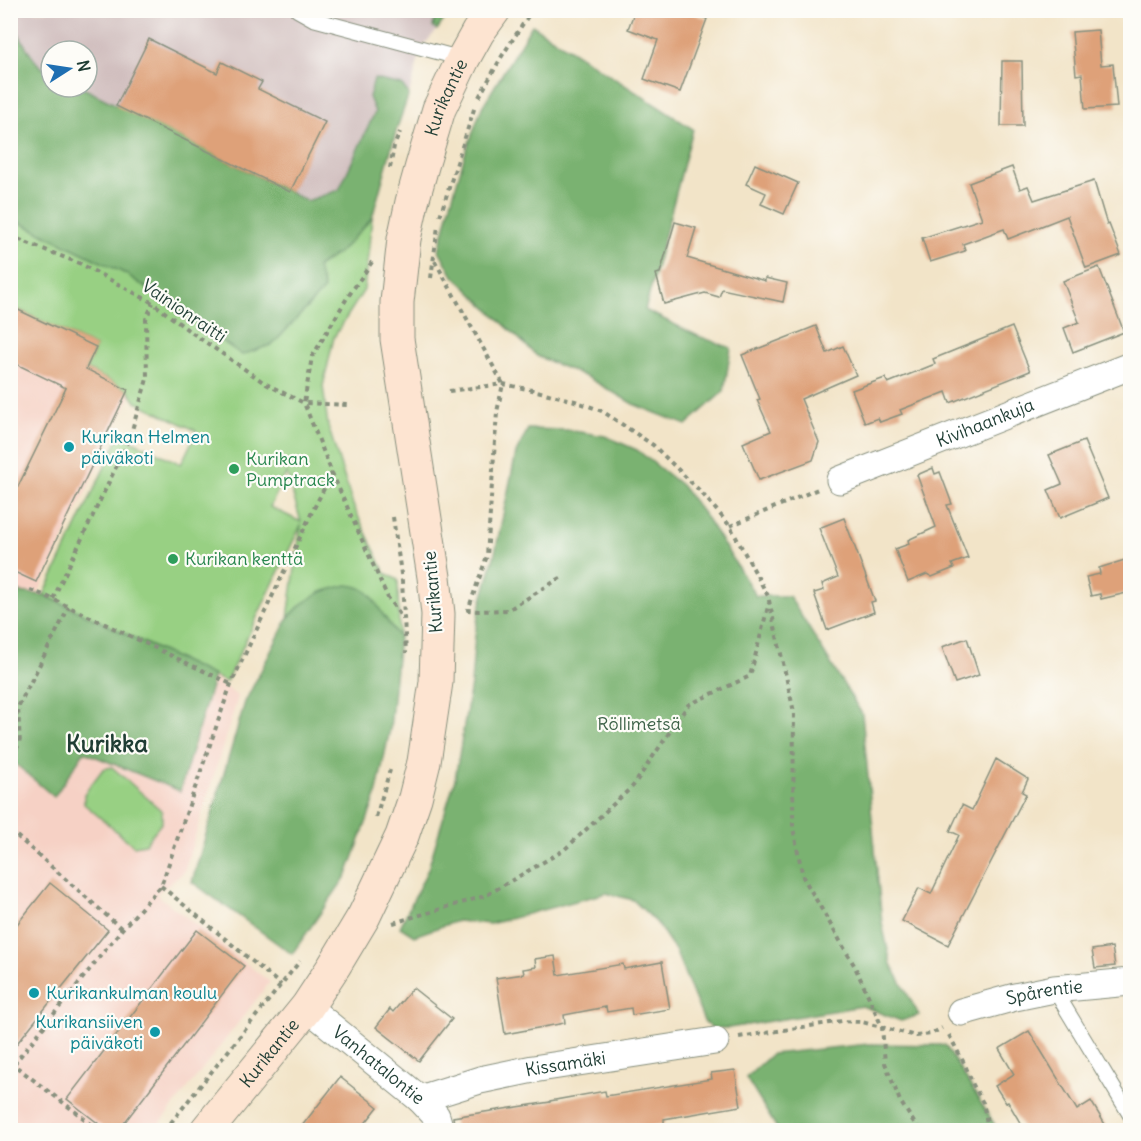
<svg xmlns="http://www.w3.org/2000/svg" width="1141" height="1141" font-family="Delius,sans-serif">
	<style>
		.built { fill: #f6d1c5 }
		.industrial { fill: #d1bfbf }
		.green { fill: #98d083; stroke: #5c865c; stroke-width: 1.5; fill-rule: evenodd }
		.forest { fill: #7ab271; stroke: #4c7852; stroke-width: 1.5 }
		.building { fill: #dea179 }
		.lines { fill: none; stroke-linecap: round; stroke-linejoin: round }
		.service-casing { stroke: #88907e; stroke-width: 16 }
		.minor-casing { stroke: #88907e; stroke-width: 29 }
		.secondary-casing { stroke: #88907e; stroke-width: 35 }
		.path { stroke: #88907e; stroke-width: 4; stroke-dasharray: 4.5 4.5; stroke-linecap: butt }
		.service { stroke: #fff; stroke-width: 14 }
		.minor { stroke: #fff; stroke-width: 27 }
		.secondary { stroke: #fde4d1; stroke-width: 33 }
		.culture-dot { fill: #0f9aa8; stroke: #fdfcf7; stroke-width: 2 }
		.leisure-dot { fill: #2e9e5b; stroke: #fdfcf7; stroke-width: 2 }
		.labels { text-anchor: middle; stroke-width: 4.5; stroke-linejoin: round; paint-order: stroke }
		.street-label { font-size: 18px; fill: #1f3d34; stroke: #fdfcf7 }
		.culture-label { font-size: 18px; fill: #0d838f; stroke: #fdfcf7; text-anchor: start }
		.leisure-label { font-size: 18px; fill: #27864d; stroke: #fdfcf7; text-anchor: start }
		.park-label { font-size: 18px; fill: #3d6248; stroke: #fdfcf7 }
		.district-label { font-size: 24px; font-weight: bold; fill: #1f3d34; stroke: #fdfcf7 }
	</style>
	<rect width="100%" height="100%" fill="#fdfcf7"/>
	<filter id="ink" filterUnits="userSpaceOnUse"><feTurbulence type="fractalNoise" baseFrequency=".0167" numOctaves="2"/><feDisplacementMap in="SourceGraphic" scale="12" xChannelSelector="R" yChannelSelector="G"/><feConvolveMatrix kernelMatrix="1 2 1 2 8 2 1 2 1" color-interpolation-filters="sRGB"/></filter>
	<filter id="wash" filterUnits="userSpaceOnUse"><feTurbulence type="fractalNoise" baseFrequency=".008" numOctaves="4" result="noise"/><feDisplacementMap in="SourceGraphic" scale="24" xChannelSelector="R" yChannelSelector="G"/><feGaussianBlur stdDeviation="1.35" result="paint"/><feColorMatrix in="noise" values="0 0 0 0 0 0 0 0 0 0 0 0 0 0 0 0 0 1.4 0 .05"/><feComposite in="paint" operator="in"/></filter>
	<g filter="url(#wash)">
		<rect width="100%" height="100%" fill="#f2e4c8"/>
		<polygon class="built" points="10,304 123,359 133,391 39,592 215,678 238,697 184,872 156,894 270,982 155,1130 11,1130"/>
		<polygon class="industrial" points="437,10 433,26 437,30 422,47 409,94 402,85 369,97 375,111 339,190 307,201 81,87 87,87 87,51 51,51 51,72 39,66 23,42 12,17 10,11"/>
		<g class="green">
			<path d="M 10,218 L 126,274 L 242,355 L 273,344 L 324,289 L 317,268 L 342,250 L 372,218 L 364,290 L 334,337 L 323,386 L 328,426 L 353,505 L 385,573 L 398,580 L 399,637 L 383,615 L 371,595 L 303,603 L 288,618 L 301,525 L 226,682 L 44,595 L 120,435 L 181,464 L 197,431 L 136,402 L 128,390 L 86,369 L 96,347 L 11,306 ZM 286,474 L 287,474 L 301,522 L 270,507 Z"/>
			<polygon points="112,767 162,811 162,822 145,844 134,846 84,804 84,794 103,769"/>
		</g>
		<g class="forest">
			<polygon points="437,11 450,11 437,30 433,27"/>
			<path d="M 10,12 C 13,26 29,54 38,64 C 41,68 47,70 51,72 L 51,87 L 81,87 L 307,201 L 339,190 L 375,112 L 369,97 L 374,79 L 402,85 L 409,94 L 397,128 L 372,218 L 342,250 L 317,267 L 324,289 L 273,344 L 242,355 L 126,274 L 11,218 Z"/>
			<polygon points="532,25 693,129 645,310 698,336 731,348 724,391 686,425 633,404 589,378 537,356 452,274 439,250 449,210 465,154 482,107"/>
			<polygon points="528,429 567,430 605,436 637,450 681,485 708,520 756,596 789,596 862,714 882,923 891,964 919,1015 901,1021 862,1006 729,1028 712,1028 704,1021 675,950 657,923 633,900 606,893 490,924 457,921 414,936 400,927 428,869 455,779 471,684 475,635 479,611 495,553 516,453"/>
			<path d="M 347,585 C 368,586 372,597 382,613 C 387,621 393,629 399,637 L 390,729 L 376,796 L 347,875 L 292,954 L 192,882 L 245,702 L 288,618 L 303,603 L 321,592 Z"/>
			<polygon points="11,591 44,595 214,676 180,791 84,752 54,797 11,760"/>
			<polygon points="869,1044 945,1045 998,1130 778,1130 746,1078 772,1054"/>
		</g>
		<g id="blocks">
			<g class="building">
				<polygon points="635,10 685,10 707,19 680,92 644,79 658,40 628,29"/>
				<polygon points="1098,30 1101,65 1113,64 1117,107 1085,109 1082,74 1076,75 1072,32"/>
				<polygon points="149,39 217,73 222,62 262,82 258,89 325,122 290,192 116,106"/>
				<polygon points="1002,61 1022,61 1023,126 1001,126"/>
				<polygon points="755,164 798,183 784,214 761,204 766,193 746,184"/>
				<polygon points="1012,167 1020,189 1028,186 1034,200 1094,181 1107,225 1109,224 1121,255 1086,268 1067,216 1008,239 1004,229 963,244 965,251 930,262 922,238 982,219 969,183"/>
				<polygon points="675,222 696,228 687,258 765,281 765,278 787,283 783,302 722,289 719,297 705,293 664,304 656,274 660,273"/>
				<polygon points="1099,267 1124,332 1073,352 1064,328 1079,322 1063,281"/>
				<polygon points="10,306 96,347 86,369 128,390 36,582 10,570 10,503 66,388 10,361"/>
				<polygon points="816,326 827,353 843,346 856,375 801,399 819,442 813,460 759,480 743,443 771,431 757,400 760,399 742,355"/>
				<polygon points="1012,327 1030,371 950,403 946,392 900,410 902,414 880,422 878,418 865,423 852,390 885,378 888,383 935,364 933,359"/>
				<polygon points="1084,441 1108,498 1060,518 1048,490 1062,484 1049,455"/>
				<polygon points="933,468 935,474 940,472 952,504 947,505 968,558 952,564 954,568 932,577 927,574 908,582 895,549 909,544 908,540 936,527 917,475"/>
				<polygon points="844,518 875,601 871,602 874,612 827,630 814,593 824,590 822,584 838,577 819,528"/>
				<polygon points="1131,558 1131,592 1101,599 1100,594 1091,596 1086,577 1100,574 1099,568"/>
				<polygon points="967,638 979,675 955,683 942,647"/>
				<polygon points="996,759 1028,779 1022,792 1026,794 948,945 902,921 919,888 931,894 959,835 950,831 962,805 972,810"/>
				<polygon points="50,883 108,930 10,1052 10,933"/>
				<polygon points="197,930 244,966 118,1131 108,1131 67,1099"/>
				<polygon points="1112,947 1115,966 1095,968 1092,950"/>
				<polygon points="555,956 558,975 623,964 624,969 662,962 670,1009 632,1015 631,1008 607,1012 606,1007 564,1015 565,1023 505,1034 496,978 524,974 523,969 536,967 535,959"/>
				<polygon points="413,988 452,1019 419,1061 376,1027 390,1009 393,1012"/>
				<polygon points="1029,1031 1077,1110 1091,1101 1109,1131 1043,1131 1049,1127 1043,1131 1025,1131 1008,1102 1006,1103 995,1086 1014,1074 999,1049"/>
				<polygon points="735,1070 741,1106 664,1119 664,1124 628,1131 455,1131 453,1117 550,1102 550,1101 605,1091 606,1096 712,1079 711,1073"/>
				<polygon points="340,1077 378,1107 359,1131 298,1131"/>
			</g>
		</g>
	</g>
	<g filter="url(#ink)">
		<use href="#blocks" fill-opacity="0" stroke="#88907e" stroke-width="1.5"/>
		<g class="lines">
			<g class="service-casing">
				<g id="service">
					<polyline points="297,10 313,19 463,59"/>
					<polyline points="1054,989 1130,1115"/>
				</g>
			</g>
			<g class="minor-casing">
				<g id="minor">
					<path id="s1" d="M 840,480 L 1130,366"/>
					<path id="s2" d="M 307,1007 L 420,1099 L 436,1116 L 440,1130"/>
					<path id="s3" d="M 961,1012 L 1015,997 L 1054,989 L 1130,982"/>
					<path id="s4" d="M 420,1099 L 480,1080 L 533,1069 L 715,1041"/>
				</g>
			</g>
			<g class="secondary-casing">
				<g id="secondary">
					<path id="s5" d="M 207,1130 L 307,1007 L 334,966 L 364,916 L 402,836 L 415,798 L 424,762 L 436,682 L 438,614 L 434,577 L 397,339 L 397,302 L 404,239 L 412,202 L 422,166 L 439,109 L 463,59 L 478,32 L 494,10"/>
				</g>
			</g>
			<g class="path">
				<polyline points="479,97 502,56 532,10"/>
				<polyline points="390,168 394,146 400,132"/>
				<polyline points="440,216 475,106"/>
				<polyline points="10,236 81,264 153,303 188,330 266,384 304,403 348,405"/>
				<polyline points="435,261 503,384 497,412 487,556 468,610 479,611 508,610 562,577"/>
				<polyline points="372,262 347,298 312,357 304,403 332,473 388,598 403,619"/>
				<polyline points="431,278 438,226"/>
				<polyline points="449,391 503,384 537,391 575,401 602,411 653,445 700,491 730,526 768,596 794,712 793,828 803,877 854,965 867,993 882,1027 885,1063 900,1101 919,1130"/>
				<polyline points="393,517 402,581 406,653"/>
				<polyline points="730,526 818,489"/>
				<polyline points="30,590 44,595 231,684"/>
				<polyline points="53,599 129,440 147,379 146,319 153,303"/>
				<polyline points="10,756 20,744 18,707 69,607"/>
				<polyline points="376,817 390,770"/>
				<polyline points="10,830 122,929"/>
				<polyline points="161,886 281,985"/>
				<polyline points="393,923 485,896 564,850 633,786 688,705 750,676 769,603"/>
				<polyline points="949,1035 965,1065 973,1085 983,1103 986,1117 987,1130"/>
				<polyline points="739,1037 842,1021 862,1022 916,1036 931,1034 942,1028"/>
				<polyline points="10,1062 99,1130"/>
				<polyline points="14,1064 122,929 161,886 231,684 311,514 332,473"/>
				<polyline points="165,1130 300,961"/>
			</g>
			<use href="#service" class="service"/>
			<use href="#minor" class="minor"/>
			<use href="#secondary" class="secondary"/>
		</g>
	</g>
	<g class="culture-dot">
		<circle cx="69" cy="447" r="6"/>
		<circle cx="34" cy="993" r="6"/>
		<circle cx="155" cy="1032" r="6"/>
	</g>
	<g class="leisure-dot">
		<circle cx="234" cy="469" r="6"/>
		<circle cx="173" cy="559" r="6"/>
	</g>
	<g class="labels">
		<g class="street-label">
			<text dy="6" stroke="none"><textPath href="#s5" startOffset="1107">Kurikantie</textPath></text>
			<text transform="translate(184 311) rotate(34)" y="6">Vainionraitti</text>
			<text dy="6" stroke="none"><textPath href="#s1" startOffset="156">Kivihaankuja</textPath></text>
			<text transform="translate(433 592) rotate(-95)" y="6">Kurikantie</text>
			<text dy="6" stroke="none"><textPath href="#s3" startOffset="86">Spårentie</textPath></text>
			<text dy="6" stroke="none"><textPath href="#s5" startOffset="99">Kurikantie</textPath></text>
			<text dy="6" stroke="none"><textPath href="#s2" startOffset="92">Vanhatalontie</textPath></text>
			<text dy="6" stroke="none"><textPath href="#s4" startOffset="150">Kissamäki</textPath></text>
		</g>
		<g class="culture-label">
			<text x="81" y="443">Kurikan Helmen<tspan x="81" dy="21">päiväkoti</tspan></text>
			<text x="46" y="999">Kurikankulman koulu</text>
			<text x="143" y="1028" text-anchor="end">Kurikansiiven<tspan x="143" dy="21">päiväkoti</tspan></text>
		</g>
		<g class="leisure-label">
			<text x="246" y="465">Kurikan<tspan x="246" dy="21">Pumptrack</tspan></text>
			<text x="185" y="565">Kurikan kenttä</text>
		</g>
		<g class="park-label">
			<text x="639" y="730">Röllimetsä</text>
		</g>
		<g class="district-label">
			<text x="107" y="752">Kurikka</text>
		</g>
	</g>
	<rect width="1141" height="1141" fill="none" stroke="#fdfcf7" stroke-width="36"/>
	<g transform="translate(69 69) rotate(78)"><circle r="28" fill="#fdfcf7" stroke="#a4b0a9" stroke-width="1.5"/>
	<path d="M0-4.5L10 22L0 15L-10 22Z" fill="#1f6fb2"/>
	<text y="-9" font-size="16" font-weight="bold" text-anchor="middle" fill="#1f3d34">N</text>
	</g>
</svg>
